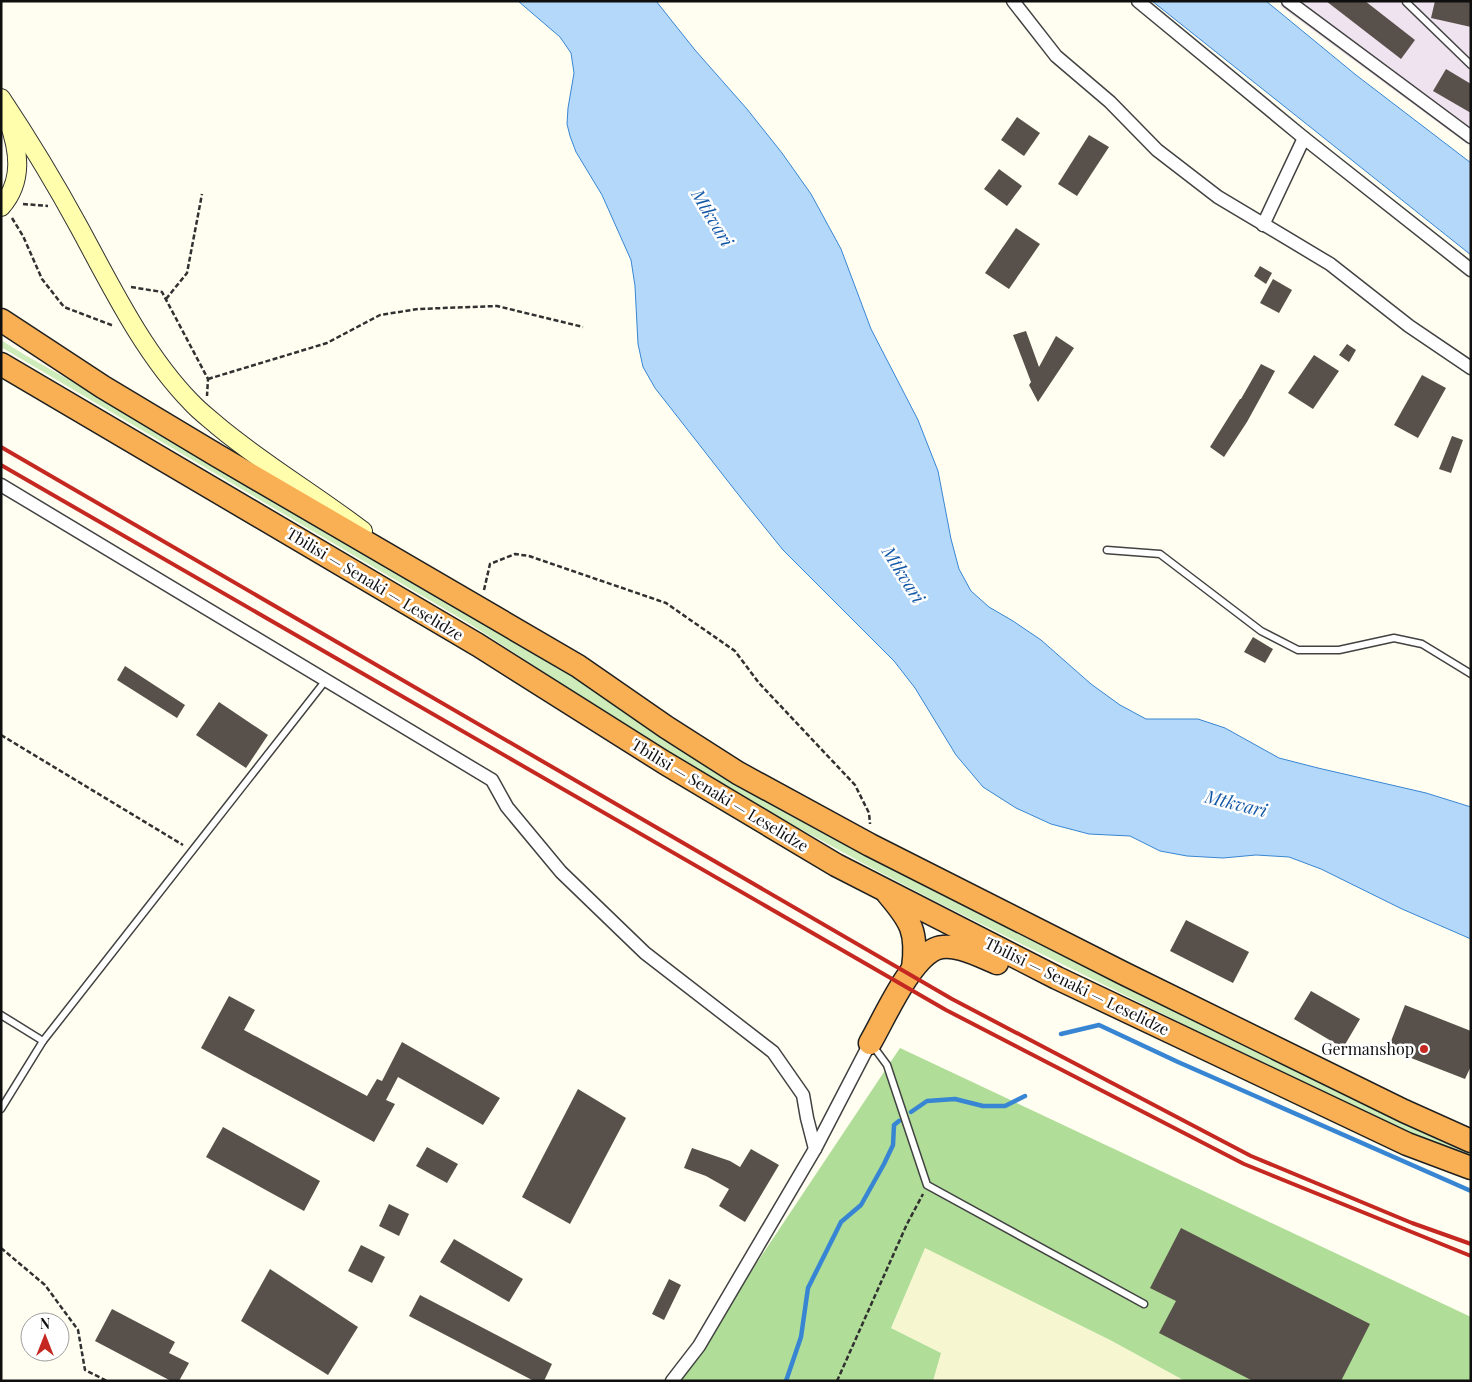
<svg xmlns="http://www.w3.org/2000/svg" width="1472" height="1382" font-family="'Playfair Display',serif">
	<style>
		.industrial { fill: #eee3ee }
		.farmland { fill: #f6f6d0 }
		.green { fill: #ceecb9 }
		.forest { fill: #b0dd97 }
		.water { fill: #b4d8f9; stroke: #3886d3 }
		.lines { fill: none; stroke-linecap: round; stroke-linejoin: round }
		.stream { stroke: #3886d3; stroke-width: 4.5 }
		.building { fill: #58514b }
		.service-casing { stroke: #424242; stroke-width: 9 }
		.minor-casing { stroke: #424242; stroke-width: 15 }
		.secondary-casing { stroke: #313131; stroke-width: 20 }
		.motorway-casing { stroke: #202020; stroke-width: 25 }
		.path { stroke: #313131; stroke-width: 2.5; stroke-dasharray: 5 2.5; stroke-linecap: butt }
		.service { stroke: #fff; stroke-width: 6 }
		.minor { stroke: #fff; stroke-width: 12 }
		.secondary { stroke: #fffeac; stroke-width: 18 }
		.motorway { stroke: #f9b055; stroke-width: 22 }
		.rail { stroke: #c52821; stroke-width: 4 }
		.poi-dot { fill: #c52821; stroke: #fff; stroke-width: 2 }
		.labels { text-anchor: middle; stroke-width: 5; stroke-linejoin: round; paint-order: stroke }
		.street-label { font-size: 16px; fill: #0f0f0f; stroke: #fff }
		.poi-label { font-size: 16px; fill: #0f0f0f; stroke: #fff; text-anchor: end }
		.water-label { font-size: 18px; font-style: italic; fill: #1258a7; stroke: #fff }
	</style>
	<rect width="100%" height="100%" fill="#fffef1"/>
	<polygon class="industrial" points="1284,1 1471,1 1471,147 1280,6"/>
	<polygon class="farmland" points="925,1247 1112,1341 1185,1381 933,1381 941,1353 891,1328"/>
	<polygon class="green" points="1,340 25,355 133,416 543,652 694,755 1471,1150 1471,1160 1393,1128 933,900 868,866 766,810 640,735 470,624 1,347"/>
	<polygon class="forest" points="900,1048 1471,1317 1471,1381 1185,1381 1112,1341 925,1248 891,1328 941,1353 933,1381 678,1381"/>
	<g class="water">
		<polygon points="518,1 656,1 695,50 747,109 782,153 811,194 841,249 871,329 918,420 938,471 951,539 959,569 971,591 989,607 1013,621 1041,640 1091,684 1120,705 1146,719 1198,719 1225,728 1279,758 1318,768 1426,793 1471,807 1471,939 1402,909 1321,869 1289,857 1256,855 1223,858 1187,856 1160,851 1130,836 1089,834 1051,824 1016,808 983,787 956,755 915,688 894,661 783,550 741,498 655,388 643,367 638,344 635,286 631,260 602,195 576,152 570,136 567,124 568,108 574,73 571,53 560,37"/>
		<polygon points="1152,1 1266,1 1356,75 1471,163 1471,255"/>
	</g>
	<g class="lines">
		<g class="stream">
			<polyline points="1061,1034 1099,1025 1178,1062 1471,1191"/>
			<polyline points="911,1112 927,1101 955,1099 983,1106 1005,1106 1025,1096"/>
			<polyline points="786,1381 801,1337 808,1288 841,1222 861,1205 884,1164 893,1145 894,1125 899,1121"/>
		</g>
	</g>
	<g class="building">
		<polygon points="1326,1 1365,1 1415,40 1401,59"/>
		<polygon points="1435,1 1471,1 1471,27 1431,18"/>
		<polygon points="1446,69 1471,84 1471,113 1433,91"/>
		<polygon points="1017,117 1040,133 1024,156 1001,140"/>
		<polygon points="1089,135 1109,147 1077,196 1058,184"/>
		<polygon points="999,169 1022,186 1007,206 984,189"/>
		<polygon points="1016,228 1040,244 1009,289 985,273"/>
		<polygon points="1260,266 1272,273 1266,284 1254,276"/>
		<polygon points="1273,279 1292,290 1279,313 1260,303"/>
		<polygon points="1026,331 1039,367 1056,336 1074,348 1038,402 1029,385 1031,382 1013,335"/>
		<polygon points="1347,344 1356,350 1349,362 1339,355"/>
		<polygon points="1314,355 1339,371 1313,409 1288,393"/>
		<polygon points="1261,364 1275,371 1247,422 1224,457 1210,447 1240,399 1241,399"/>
		<polygon points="1422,375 1446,388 1418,438 1394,425"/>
		<polygon points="1452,436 1463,440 1451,473 1439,469"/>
		<polygon points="1253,637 1273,649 1265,663 1244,652"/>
		<polygon points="125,666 185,705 177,718 117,680"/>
		<polygon points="219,702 268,735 246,768 196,735"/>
		<polygon points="1186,920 1249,952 1233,983 1170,951"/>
		<polygon points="1311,991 1360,1019 1343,1048 1294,1019"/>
		<polygon points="229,996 255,1010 244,1030 367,1096 377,1079 382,1081 402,1042 500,1098 483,1125 398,1077 386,1100 395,1104 374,1142 201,1048"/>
		<polygon points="1405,1005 1471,1031 1471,1066 1465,1079 1388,1049"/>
		<polygon points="578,1089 626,1118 570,1224 522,1197"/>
		<polygon points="223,1127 320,1181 304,1211 206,1157"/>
		<polygon points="427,1147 458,1164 447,1183 416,1166"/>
		<polygon points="692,1148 730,1161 740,1167 751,1149 779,1165 745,1222 719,1206 729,1189 706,1176 684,1168"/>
		<polygon points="389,1204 409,1214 399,1236 379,1226"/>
		<polygon points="1181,1228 1370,1324 1341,1381 1253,1381 1159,1333 1176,1301 1150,1288"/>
		<polygon points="454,1239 523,1279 509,1302 440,1262"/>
		<polygon points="361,1245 385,1257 372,1283 348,1271"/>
		<polygon points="270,1269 358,1327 328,1375 241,1321"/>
		<polygon points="669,1279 681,1285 664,1320 652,1314"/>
		<polygon points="420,1295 552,1364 544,1381 534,1381 409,1316"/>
		<polygon points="112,1309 175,1342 169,1353 189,1363 179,1381 171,1381 95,1341"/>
	</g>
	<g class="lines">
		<g class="service-casing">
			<g id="service">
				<polyline points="1406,2 1471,65"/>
				<polyline points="1107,550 1160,554 1261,631 1298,650 1339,650 1394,638 1422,644 1471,674"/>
				<polyline points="1,1015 43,1041"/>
				<polyline points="873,1046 887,1065 927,1185 1144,1304"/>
				<polyline points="1,1109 43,1041 326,680"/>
			</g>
		</g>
		<g class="minor-casing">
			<g id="minor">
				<polyline points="1013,1 1056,56 1110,102 1157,150 1218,197 1330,264 1409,326 1471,368"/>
				<polyline points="1138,1 1304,138 1471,270"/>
				<polyline points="1288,1 1471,137"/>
				<polyline points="1263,225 1304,138"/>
				<polyline points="1,485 492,780 507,807 561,872 645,953 773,1052 803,1095 807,1118 815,1149"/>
				<polyline points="672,1381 699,1346 815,1149 870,1043"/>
			</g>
		</g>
		<g class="secondary-casing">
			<g id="secondary">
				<path d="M 1,98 C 29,140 55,183 79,227 C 111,286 144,354 191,402 C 199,411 210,419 219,427 C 265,465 316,495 363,531"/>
				<path d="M 1,207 C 24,181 19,150 8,120"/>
			</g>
		</g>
		<g class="motorway-casing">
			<g id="motorway">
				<polyline points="1,320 103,387 218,456 578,666 666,727 738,773 870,845 1125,974 1404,1111 1471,1141"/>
				<polyline points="1,364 478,645 665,763 836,865 1057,978 1407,1144 1471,1168"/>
				<path d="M 888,894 C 911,921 918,932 913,968"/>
				<path d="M 870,1043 C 884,1019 909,961 935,949 C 953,941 980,956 997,963"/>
			</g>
		</g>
		<g class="path">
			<polyline points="23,204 48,206"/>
			<polyline points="12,218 23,236 42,279 64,307 114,326"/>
			<polyline points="131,287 162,292 208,379 207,396"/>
			<polyline points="166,299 187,273 202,194"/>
			<polyline points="208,379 327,343 380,315 418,309 497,306 583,327"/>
			<polyline points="484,590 490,564 515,554 529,556 666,603 735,651 759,683 855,785 869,813 870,824"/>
			<polyline points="1,735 183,845"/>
			<polyline points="1,1248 45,1285 78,1330 85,1370 107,1381"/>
			<polyline points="837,1381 907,1224 923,1194"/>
		</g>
		<use href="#service" class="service"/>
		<use href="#minor" class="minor"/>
		<use href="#secondary" class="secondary"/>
		<use href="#motorway" class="motorway"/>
		<g class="rail">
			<polyline points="1,447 952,999 1251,1156 1412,1223 1471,1244"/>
			<polyline points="1,465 946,1010 1244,1164 1471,1256"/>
		</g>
	</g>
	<circle class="poi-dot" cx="1424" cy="1049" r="5"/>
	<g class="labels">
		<g class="street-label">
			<text transform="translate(375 584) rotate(31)" y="6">Tbilisi — Senaki — Leselidze</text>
			<text transform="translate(720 795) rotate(31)" y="6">Tbilisi — Senaki — Leselidze</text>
			<text transform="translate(1077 986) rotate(26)" y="6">Tbilisi — Senaki — Leselidze</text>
		</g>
		<g class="poi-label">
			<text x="1414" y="1055">Germanshop</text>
		</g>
		<g class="water-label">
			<text transform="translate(712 218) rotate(59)" y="6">Mtkvari</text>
			<text transform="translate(903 575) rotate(58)" y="6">Mtkvari</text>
			<text transform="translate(1236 804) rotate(14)" y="6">Mtkvari</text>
		</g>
	</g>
	<rect width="1472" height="1382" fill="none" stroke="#0f0f0f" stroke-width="5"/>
	<g transform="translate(45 1337)"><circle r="24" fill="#ffffff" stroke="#9f9f9f"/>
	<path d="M0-4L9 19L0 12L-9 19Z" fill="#c52821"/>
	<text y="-8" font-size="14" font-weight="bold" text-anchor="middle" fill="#0f0f0f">N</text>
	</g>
</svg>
